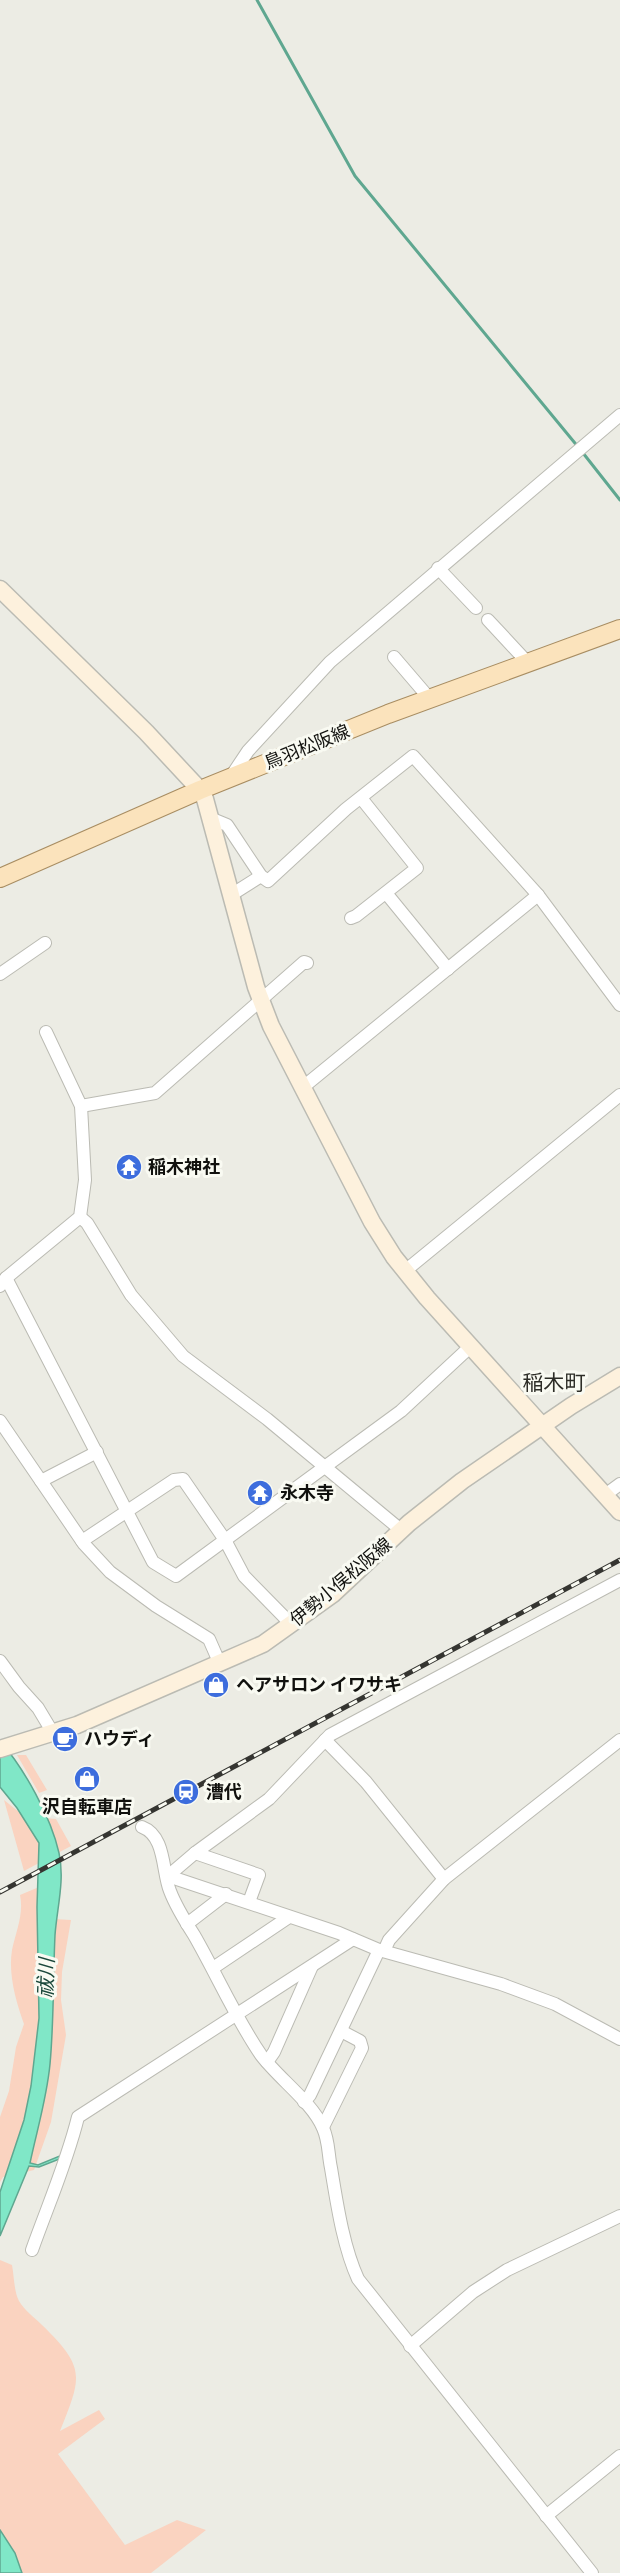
<svg xmlns="http://www.w3.org/2000/svg" width="620" height="2573" font-family="Georgia,'Noto Sans JP',serif">
	<style>
		.green { fill: #fad3c0 }
		.water { fill: #80e7c7; stroke: #5fa790; stroke-width: 1.5 }
		.lines { fill: none; stroke-linecap: round; stroke-linejoin: round }
		.stream { stroke: #5fa790; stroke-width: 3 }
		.street-casing { stroke: #bbbbb3; stroke-width: 14 }
		.secondary-casing { stroke: #bbbbb3; stroke-width: 19 }
		.primary-casing { stroke: #a88d62; stroke-width: 20 }
		.street { stroke: #fff; stroke-width: 12 }
		.secondary { stroke: #fdf1dd; stroke-width: 16 }
		.primary { stroke: #fbe3bc; stroke-width: 18 }
		.rail-casing { stroke: #353531; stroke-width: 5 }
		.rail { stroke: #f9faf2; stroke-width: 3; stroke-dasharray: 9; stroke-linecap: butt }
		.labels { text-anchor: middle; stroke-width: 6; stroke-linejoin: round; paint-order: stroke }
		.street-label { font-size: 18px; fill: #11110e; stroke: #f9faf2 }
		.poi-label { font-size: 18px; font-weight: bold; fill: #11110e; stroke: #f9faf2; text-anchor: start }
		.water-label { font-size: 20px; font-style: italic; fill: #1a473a; stroke: #f9faf2 }
		.quarter-label { font-size: 21px; fill: #2d2d27; stroke: #f9faf2 }
	</style>
	<rect width="100%" height="100%" fill="#ecece4"/>
	<g class="green">
		<polygon points="17,1755 26,1755 47,1790 39,1793"/>
		<polygon points="4,1800 24,1816 56,1819 71,1846 24,1871"/>
		<path d="M 39,1887 L 37,1918 L 71,1920 L 62,1972 L 61,2000 L 66,2035 L 51,2122 L 34,2170 L 3,2177 L 0,2182 L 0,2117 L 9,2091 L 16,2047 L 24,2024 C 16,2002 8,1974 12,1950 C 16,1931 24,1914 20,1895 Z"/>
		<path d="M 0,2260 L 12,2265 C 14,2275 14,2292 19,2301 C 24,2310 35,2318 42,2325 C 86,2368 82,2376 60,2431 L 99,2410 L 105,2419 L 58,2454 L 125,2545 L 177,2520 L 206,2530 L 151,2573 L 0,2573 Z"/>
	</g>
	<g class="water">
		<path d="M 0,1741 C 24,1768 51,1817 59,1853 C 65,1880 57,1908 55,1935 C 53,1978 54,2021 50,2064 C 47,2097 37,2130 30,2163 L 38,2165 L 62,2155 L 62,2158 L 39,2167 L 29,2166 L 0,2236 L 0,2192 L 24,2120 L 31,2086 L 39,2018 L 37,1907 L 39,1843 L 17,1808 L 0,1787 Z"/>
		<polygon points="0,2530 15,2553 22,2573 0,2573"/>
	</g>
	<g class="lines">
		<g class="stream">
			<polyline points="257,0 355,176 579,448"/>
			<polyline points="583,453 620,500"/>
		</g>
		<g class="street-casing">
			<g id="street">
				<polyline points="438,568 476,608"/>
				<polyline points="488,620 528,663"/>
				<polyline points="394,657 430,699"/>
				<polyline points="230,778 248,751 330,662 620,415"/>
				<polyline points="210,818 227,825 261,876 268,881 346,809 413,756 538,895 620,1005"/>
				<polyline points="386,893 448,969"/>
				<polyline points="231,895 261,876"/>
				<polyline points="351,918 356,916 417,868 361,798"/>
				<polyline points="0,974 45,943"/>
				<polyline points="302,1088 538,895"/>
				<polyline points="81,1106 155,1093 304,962 307,963"/>
				<polyline points="80,1217 87,1223 131,1295 183,1356 267,1419 401,1530"/>
				<polyline points="405,1271 620,1095"/>
				<polyline points="6,1278 153,1562 176,1576 401,1411 471,1346"/>
				<polyline points="0,1286 6,1278 80,1217 85,1180 81,1106 46,1032"/>
				<polyline points="0,1421 84,1544 110,1572 156,1606 209,1639 220,1664"/>
				<polyline points="41,1481 97,1452"/>
				<polyline points="605,1495 620,1484"/>
				<polyline points="82,1541 174,1480 183,1479 225,1540 244,1576 292,1625"/>
				<polyline points="0,1661 19,1687 38,1708 53,1733"/>
				<polyline points="325,1740 366,1782 444,1879"/>
				<path d="M 142,1827 C 166,1836 162,1872 170,1891 C 176,1907 185,1921 194,1935 C 217,1975 235,2017 261,2055 C 279,2079 312,2102 323,2128 C 329,2141 328,2154 331,2168 C 337,2204 343,2246 358,2279 L 592,2573"/>
				<polyline points="195,1853 259,1875 249,1902"/>
				<polyline points="168,1876 195,1853 269,1799 330,1735 620,1580"/>
				<polyline points="168,1876 339,1933 379,1950 501,1984 555,2004 620,2039"/>
				<polyline points="187,1924 226,1894"/>
				<polyline points="384,1951 389,1940 444,1879 620,1740"/>
				<polyline points="213,1968 289,1917"/>
				<polyline points="267,2062 274,2052 312,1966"/>
				<polyline points="304,2102 310,2095 379,1950"/>
				<polyline points="323,2127 362,2048 360,2041 341,2031"/>
				<path d="M 32,2250 C 48,2205 67,2162 78,2117 L 353,1939"/>
				<polyline points="410,2346 473,2292 507,2270 620,2216"/>
				<polyline points="546,2516 620,2456"/>
			</g>
		</g>
		<g class="secondary-casing">
			<g id="secondary">
				<polyline points="0,589 146,732 200,790 205,799 256,987 271,1026 372,1222 394,1257 427,1298 620,1512"/>
				<polyline points="0,1749 77,1725 263,1644 333,1594 409,1523 462,1481 571,1406 620,1376"/>
			</g>
		</g>
		<g class="primary-casing">
			<polyline id="primary" points="0,878 200,790 388,714 620,629"/>
		</g>
		<use href="#street" class="street"/>
		<use href="#secondary" class="secondary"/>
		<use href="#primary" class="primary"/>
		<g class="rail-casing">
			<polyline id="rail" points="0,1892 620,1560"/>
		</g>
		<use href="#rail" class="rail"/>
	</g>
	<defs>
		<g id="temple-disc" transform="scale(1.35)"><circle r="9.5" fill="#3d6ddd" stroke="#f9faf2"/><path d="M0-6L5-2H3V0L6.5 2.5H4V6H1.5V3h-3V6H-4V2.5H-6.5L-3 0V-2H-5Z" fill="#fff"/></g>
		<g id="shop-disc" transform="scale(1.35)"><circle r="9.5" fill="#3d6ddd" stroke="#f9faf2"/><path d="M-5-2.5h2.3a2.7 3.5 0 0 1 5.4 0H5L5.5 6h-11ZM-1.5-2.5h3a1.5 2.3 0 0 0-3 0Z" fill="#fff"/></g>
		<g id="cafe-disc" transform="scale(1.35)"><circle r="9.5" fill="#3d6ddd" stroke="#f9faf2"/><path d="M-5.5-4.5H6V0H3Q3 3.5 0 3.5H-2.5Q-5.5 3.5-5.5 0ZM3-3.2v2h1.7v-2ZM-6 4.5H4V6H-6Z" fill="#fff"/></g>
		<g id="station-disc" transform="scale(1.35)"><circle r="9.5" fill="#3d6ddd" stroke="#f9faf2"/><path d="M-3-6H3Q5-6 5-4V2Q5 4 3 4L4.5 6H3L1.5 4h-3L-3 6H-4.5L-3 4Q-5 4-5 2V-4Q-5-6-3-6ZM-3.5-4v3h7v-3ZM-3.5 1v1.5H-2V1ZM2 1v1.5H3.5V1Z" fill="#fff"/></g>
	</defs>
	<g fill-rule="evenodd">
		<use href="#temple-disc" x="129" y="1167"/>
		<use href="#temple-disc" x="260" y="1493"/>
		<use href="#shop-disc" x="216" y="1685"/>
		<use href="#cafe-disc" x="65" y="1739"/>
		<use href="#shop-disc" x="87" y="1779"/>
		<use href="#station-disc" x="186" y="1792"/>
	</g>
	<g class="labels">
		<g class="street-label">
			<text transform="translate(307 747) rotate(-22)" y="6">鳥羽松阪線</text>
			<text transform="translate(341 1582) rotate(-40)" y="6">伊勢小俣松阪線</text>
		</g>
		<g class="poi-label">
			<text x="148" y="1173">稲木神社</text>
			<text x="280" y="1499">永木寺</text>
			<text x="236" y="1691">ヘアサロン イワサキ</text>
			<text x="84" y="1745">ハウディ</text>
			<text x="206" y="1798">漕代</text>
			<text x="87" y="1813" text-anchor="middle">沢自転車店</text>
		</g>
		<g class="water-label">
			<text transform="translate(46 1978) rotate(-88)" y="7">祓川</text>
		</g>
		<g class="quarter-label">
			<text x="554" y="1390">稲木町</text>
		</g>
	</g>
</svg>
